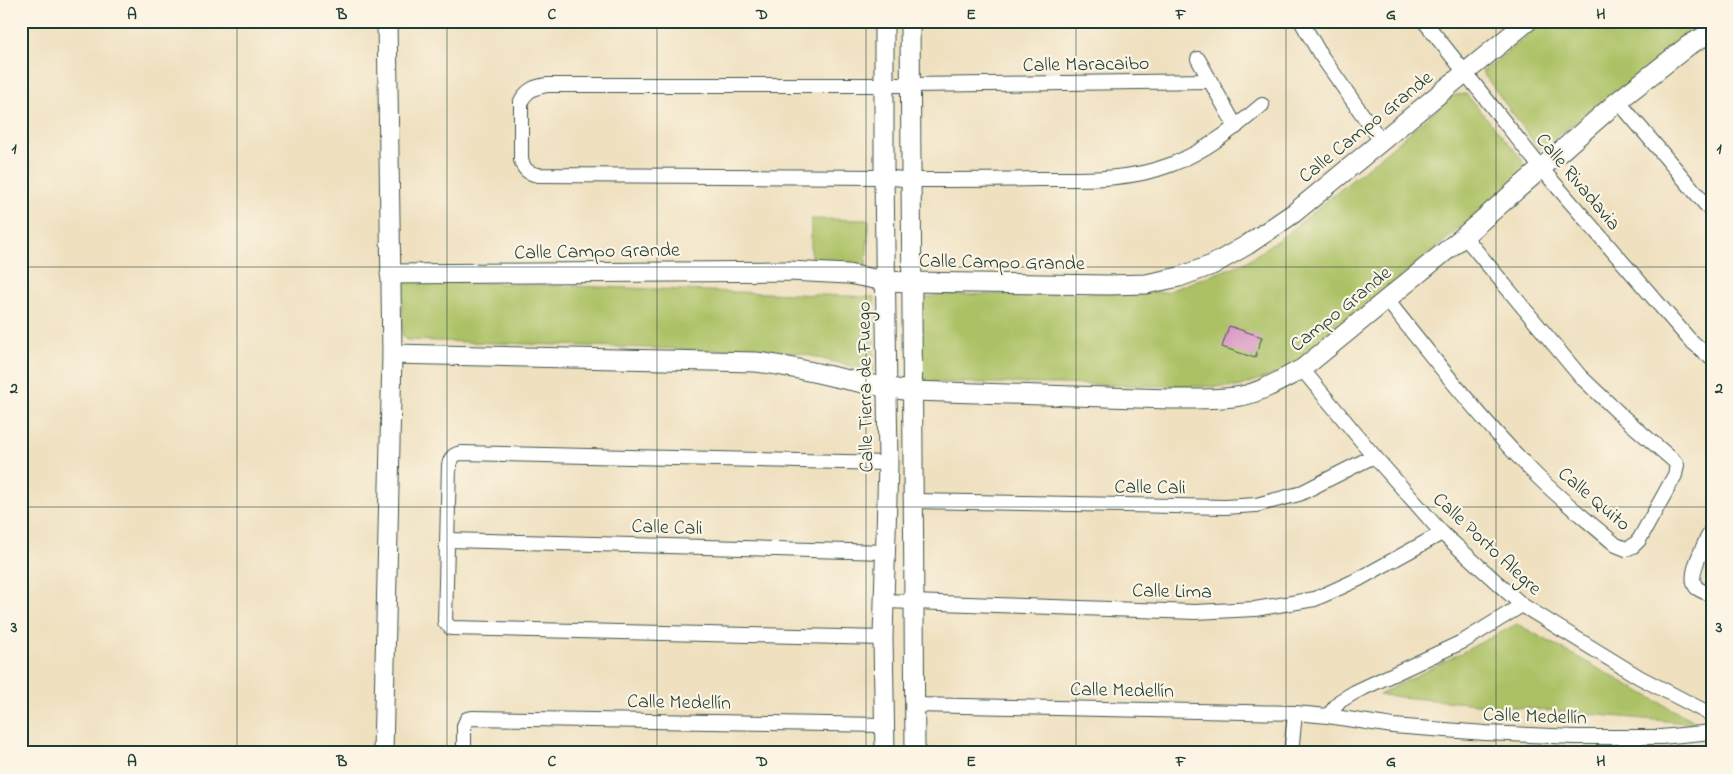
<svg xmlns="http://www.w3.org/2000/svg" width="1733" height="774" font-family="'Indie Flower',sans-serif">
	<style>
		.green { fill: #acc165; stroke: #667f4c }
		.building { fill: #d995c4 }
		.lines { fill: none; stroke-linecap: round; stroke-linejoin: round }
		.street-casing { stroke: #3e5549; stroke-width: 16 }
		.secondary-casing { stroke: #3e5549; stroke-width: 21 }
		.street { stroke: #fff; stroke-width: 14 }
		.secondary { stroke: #fff; stroke-width: 19 }
		.grid { fill: none; stroke: #1f3d34; stroke-width: 1; stroke-opacity: 0.55 }
		.labels { text-anchor: middle; stroke-width: 4.5; stroke-linejoin: round; paint-order: stroke }
		.street-label { font-size: 20px; fill: #1f3d34; stroke: #fcf5e5 }
		.neatline { fill: none; stroke: #1f3d34; stroke-width: 2 }
		.grid-label { font-size: 16px; text-anchor: middle; font-weight: bold; fill: #1f3d34 }
	</style>
	<rect width="100%" height="100%" fill="#fcf5e5"/>
	<filter id="ink" filterUnits="userSpaceOnUse"><feTurbulence type="fractalNoise" baseFrequency=".02" numOctaves="2"/><feDisplacementMap in="SourceGraphic" scale="10" xChannelSelector="R" yChannelSelector="G"/><feConvolveMatrix kernelMatrix="1 2 1 2 8 2 1 2 1" color-interpolation-filters="sRGB"/></filter>
	<filter id="wash" filterUnits="userSpaceOnUse"><feTurbulence type="fractalNoise" baseFrequency=".0096" numOctaves="4" result="noise"/><feDisplacementMap in="SourceGraphic" scale="20" xChannelSelector="R" yChannelSelector="G"/><feGaussianBlur stdDeviation="1.12" result="paint"/><feColorMatrix in="noise" values="0 0 0 0 0 0 0 0 0 0 0 0 0 0 0 0 0 1.4 0 .05"/><feComposite in="paint" operator="in"/></filter>
	<g filter="url(#wash)">
		<rect width="100%" height="100%" fill="#efe0c0"/>
		<g class="green">
			<polygon points="1545,21 1712,21 1712,23 1539,149 1482,72"/>
			<polygon points="1466,94 1521,158 1527,171 1523,176 1300,360 1276,374 1237,387 929,382 923,379 920,372 920,299 937,295 1166,292 1244,263 1288,233 1455,95"/>
			<polygon points="811,219 869,220 866,267 811,259"/>
			<polygon points="408,280 875,297 874,372 799,353 407,340 402,335 402,285"/>
			<polygon points="1517,624 1699,724 1379,695"/>
		</g>
		<g id="blocks">
			<polygon class="building" points="1229,326 1262,337 1255,358 1222,347"/>
		</g>
	</g>
	<g filter="url(#ink)">
		<use href="#blocks" fill-opacity="0" stroke="#3e5549" stroke-width="1"/>
		<g class="lines">
			<g class="street-casing">
				<g id="street">
					<polyline points="1301,21 1320,54 1381,141"/>
					<polyline points="1424,21 1541,168 1689,339 1712,359"/>
					<polyline points="1198,59 1236,127"/>
					<path d="M 1209,81 L 910,85 L 547,85 C 535,87 528,89 521,101 L 521,160 C 524,170 528,173 538,175 L 884,177 L 912,180 C 954,180 996,180 1038,179 C 1082,179 1128,181 1170,165 C 1204,152 1234,129 1262,105"/>
					<polyline points="1618,101 1712,212"/>
					<path d="M 1387,300 C 1433,358 1478,416 1530,469 C 1557,497 1587,520 1616,545 L 1626,549 L 1633,546 L 1639,540 L 1675,475 L 1677,465 L 1674,461 L 1622,416 L 1580,376 L 1464,236"/>
					<polyline points="1302,369 1374,456 1442,533 1522,605 1639,677 1712,715"/>
					<polyline points="914,501 1225,507 1256,505 1299,494 1374,456"/>
					<path d="M 1712,528 C 1707,540 1685,577 1697,588 C 1701,591 1707,593 1712,594"/>
					<polyline points="448,540 886,552"/>
					<polyline points="885,601 1195,612 1255,609 1315,599 1359,579 1442,533"/>
					<path d="M 883,638 L 451,628 L 445,622 L 449,465 C 451,457 454,454 462,453 L 888,463"/>
					<polyline points="915,705 1295,713 1328,716 1393,726 1485,733 1575,737 1661,737 1712,732"/>
					<polyline points="1328,716 1340,701 1355,692 1464,641 1522,605"/>
					<polyline points="464,753 464,726 467,719 472,718 884,725"/>
					<polyline points="1291,753 1295,713"/>
				</g>
			</g>
			<g class="secondary-casing">
				<g id="secondary">
					<polyline points="884,21 884,177 888,463 883,638 885,753"/>
					<polyline points="910,21 915,753"/>
					<polyline points="390,274 789,271 848,274 885,281 911,282 1108,285 1146,284 1179,277 1212,265 1247,245 1294,213 1528,21"/>
					<path d="M 392,354 L 756,362 C 809,368 860,386 913,391 L 1170,399 C 1193,399 1217,400 1241,396 C 1262,392 1283,379 1302,369 L 1464,236 L 1618,101 L 1689,45 L 1712,32"/>
					<polyline points="383,753 392,354 387,21"/>
				</g>
			</g>
			<use href="#street" class="street"/>
			<use href="#secondary" class="secondary"/>
		</g>
	</g>
	<path class="grid" d="M 237,21 L 237,753M 447,21 L 447,753M 657,21 L 657,753M 866,21 L 866,753M 1076,21 L 1076,753M 1286,21 L 1286,753M 1496,21 L 1496,753M 21,267 L 1712,267M 21,507 L 1712,507"/>
	<g class="labels">
		<g class="street-label">
			<text transform="translate(1086 63) rotate(-1)" y="7">Calle Maracaibo</text>
			<text transform="translate(1365 126) rotate(-39)" y="7">Calle Campo Grande</text>
			<text transform="translate(1579 181) rotate(50)" y="7">Calle Rivadavia</text>
			<text transform="translate(597 250) rotate(-1)" y="7">Calle Campo Grande</text>
			<text transform="translate(1002 261) rotate(1)" y="7">Calle Campo Grande</text>
			<text transform="translate(1340 308) rotate(-39)" y="7">Campo Grande</text>
			<text transform="translate(864 387) rotate(-91)" y="7">Calle Tierra de Fuego</text>
			<text transform="translate(1150 486) rotate(1)" y="7">Calle Cali</text>
			<text transform="translate(1595 498) rotate(40)" y="7">Calle Quito</text>
			<text transform="translate(667 526) rotate(2)" y="7">Calle Cali</text>
			<text transform="translate(1488 543) rotate(43)" y="7">Calle Porto Alegre</text>
			<text transform="translate(1172 590) rotate(1)" y="7">Calle Lima</text>
			<text transform="translate(1122 689) rotate(1)" y="7">Calle Medellín</text>
			<text transform="translate(679 701) rotate(1)" y="7">Calle Medellín</text>
			<text transform="translate(1535 715) rotate(2)" y="7">Calle Medellín</text>
		</g>
	</g>
	<rect width="1733" height="774" fill="none" stroke="#fcf5e5" stroke-width="55"/>
	<rect x="28" y="28" width="1678" height="718" class="neatline"/>
	<g class="grid-label">
		<text x="132" y="19">A</text>
		<text x="342" y="19">B</text>
		<text x="552" y="19">C</text>
		<text x="762" y="19">D</text>
		<text x="971" y="19">E</text>
		<text x="1181" y="19">F</text>
		<text x="1391" y="19">G</text>
		<text x="1601" y="19">H</text>
		<text x="14" y="153">1</text>
		<text x="1719" y="153">1</text>
		<text x="14" y="393">2</text>
		<text x="1719" y="393">2</text>
		<text x="14" y="632">3</text>
		<text x="1719" y="632">3</text>
		<text x="132" y="766">A</text>
		<text x="342" y="766">B</text>
		<text x="552" y="766">C</text>
		<text x="762" y="766">D</text>
		<text x="971" y="766">E</text>
		<text x="1181" y="766">F</text>
		<text x="1391" y="766">G</text>
		<text x="1601" y="766">H</text>
	</g>
</svg>
